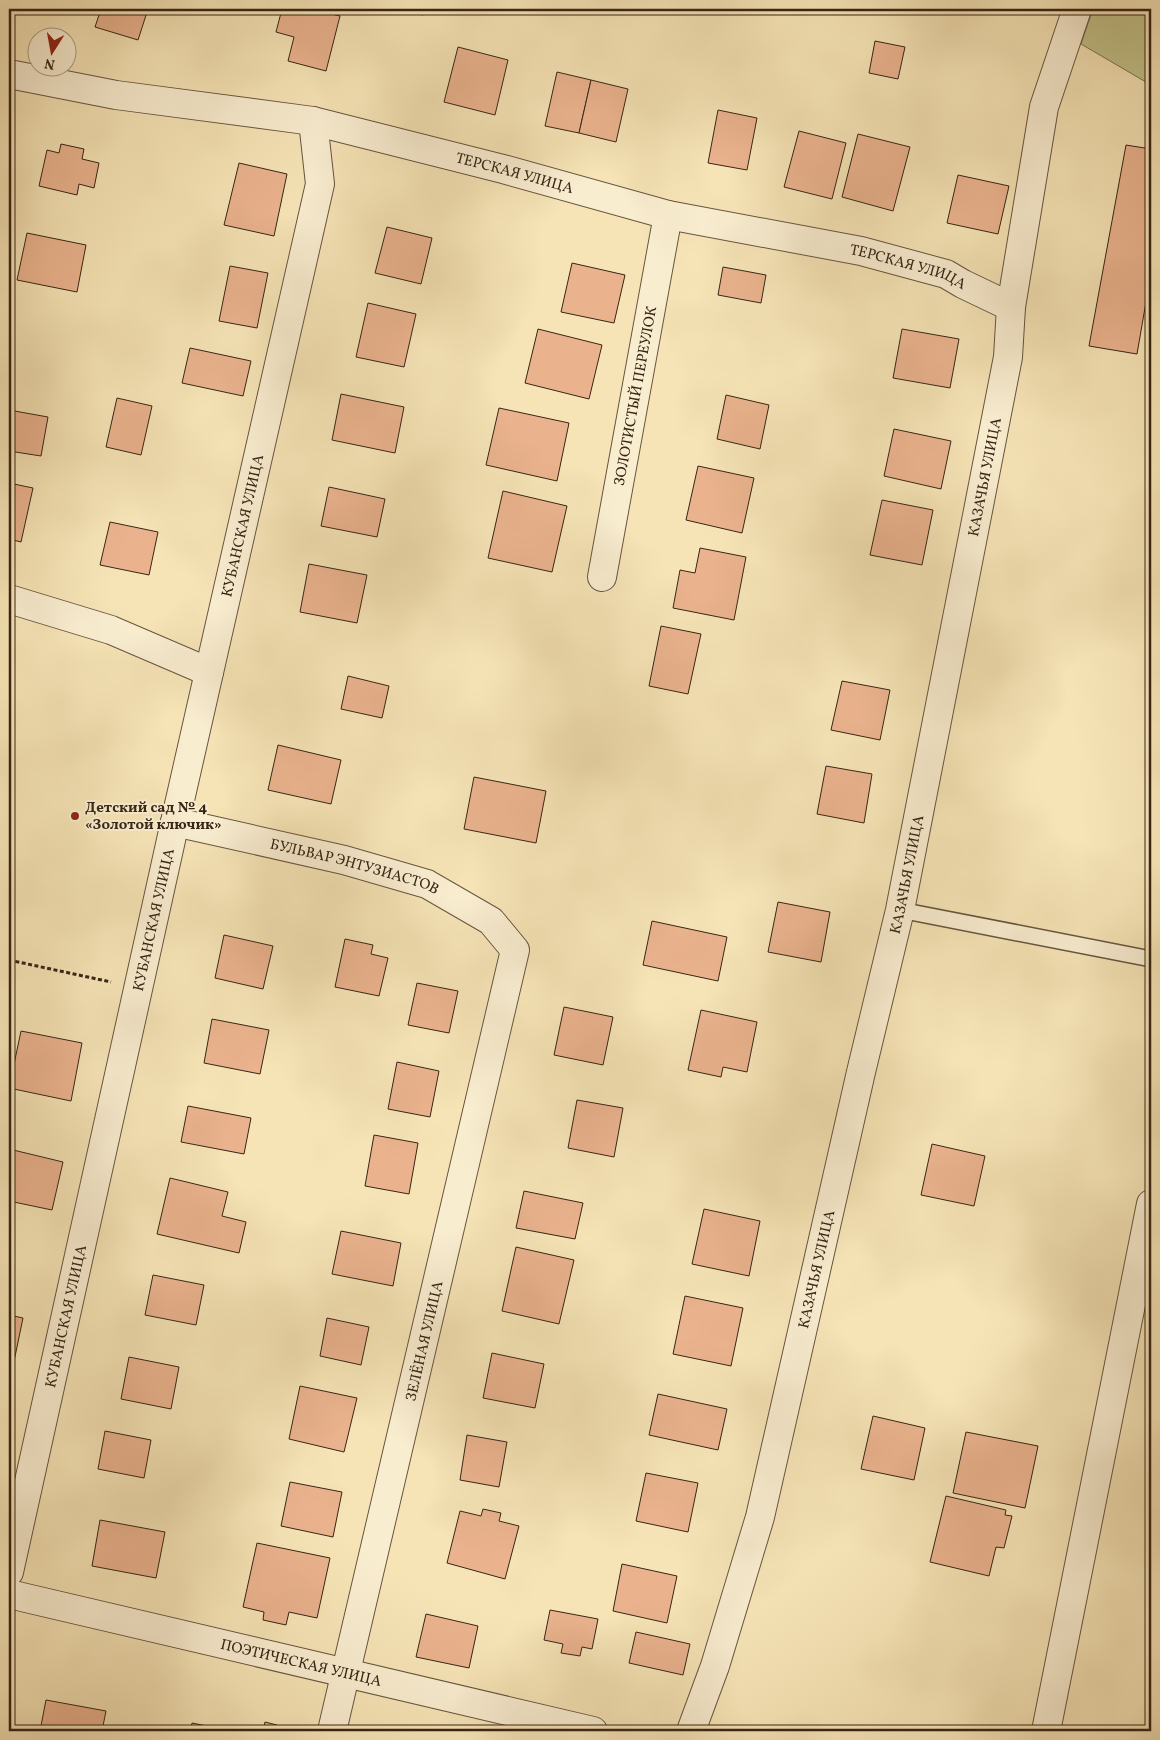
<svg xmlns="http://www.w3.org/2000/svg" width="1160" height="1740" font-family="Vollkorn,serif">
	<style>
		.green { fill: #c3c289; stroke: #7d7450 }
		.building { fill: #eab38e; stroke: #372516 }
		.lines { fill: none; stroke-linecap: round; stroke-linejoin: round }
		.service-casing { stroke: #67553e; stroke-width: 18 }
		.minor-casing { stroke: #67553e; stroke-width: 30 }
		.tertiary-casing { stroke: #67553e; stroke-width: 30 }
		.path { stroke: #372516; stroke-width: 3; stroke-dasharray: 4 2.5; stroke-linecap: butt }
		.service { stroke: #f9edd0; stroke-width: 15 }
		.minor { stroke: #f9edd0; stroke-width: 28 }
		.tertiary { stroke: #f9edd0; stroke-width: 28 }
		.poi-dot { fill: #8f2418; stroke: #f9edd0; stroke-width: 2 }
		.labels { text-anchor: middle; stroke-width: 4; stroke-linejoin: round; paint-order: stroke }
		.street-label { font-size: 15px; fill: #372516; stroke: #f9edd0 }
		.poi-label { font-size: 15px; font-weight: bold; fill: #372516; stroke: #f9edd0; text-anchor: start }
	</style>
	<rect width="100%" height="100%" fill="#f6e4b6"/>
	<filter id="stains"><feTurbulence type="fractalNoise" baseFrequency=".004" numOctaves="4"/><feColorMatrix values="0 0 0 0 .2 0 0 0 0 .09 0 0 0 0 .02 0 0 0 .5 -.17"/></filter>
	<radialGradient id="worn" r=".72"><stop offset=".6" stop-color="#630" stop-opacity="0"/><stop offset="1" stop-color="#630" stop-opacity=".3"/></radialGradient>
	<polygon class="green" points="1093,9 1151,9 1151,85 1081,44"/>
	<g class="building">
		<polygon points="101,9 148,9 138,40 95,27"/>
		<polygon points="282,9 310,9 340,16 326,71 288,61 294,37 276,32"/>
		<polygon points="402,9 425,9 423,15"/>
		<polygon points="875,41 905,47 898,79 869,73"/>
		<polygon points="458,47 508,60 495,115 444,102"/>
		<polygon points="557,72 591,80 579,133 545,126"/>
		<polygon points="591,80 628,89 616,142 579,133"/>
		<polygon points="718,110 757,118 747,170 708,163"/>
		<polygon points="799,131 846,143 832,199 784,187"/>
		<polygon points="858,134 910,147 893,211 842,197"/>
		<polygon points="61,144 84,149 82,159 99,163 94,188 79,184 77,195 39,186 47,150 59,153"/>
		<polygon points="1126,145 1151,149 1151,273 1137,354 1089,346"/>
		<polygon points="239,163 287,174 274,236 224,225"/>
		<polygon points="958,175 1009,186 998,234 947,223"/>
		<polygon points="387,227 432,238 421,284 375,273"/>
		<polygon points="27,233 86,245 77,292 17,280"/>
		<polygon points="572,263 625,275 614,323 561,312"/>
		<polygon points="230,266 268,273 257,328 219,321"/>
		<polygon points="723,267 766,275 761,303 718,295"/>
		<polygon points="368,303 416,314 404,367 356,357"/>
		<polygon points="538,329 602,345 589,399 525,383"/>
		<polygon points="902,329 959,339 950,388 893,378"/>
		<polygon points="190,348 251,361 243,396 182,383"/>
		<polygon points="341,394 404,407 395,453 332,440"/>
		<polygon points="726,395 769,405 760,449 717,439"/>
		<polygon points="117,398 152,406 141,455 106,447"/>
		<polygon points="499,408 569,423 557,481 486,465"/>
		<polygon points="9,410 48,417 41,456 9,451"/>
		<polygon points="894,429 951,441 941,489 884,476"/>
		<polygon points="698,466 754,478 742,533 686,520"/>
		<polygon points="9,483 33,488 21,542 9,539"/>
		<polygon points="329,487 385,499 377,537 321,526"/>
		<polygon points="503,491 567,506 552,572 488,558"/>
		<polygon points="882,500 933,510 922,565 870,555"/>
		<polygon points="110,522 158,532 149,575 100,565"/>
		<polygon points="700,548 746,557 734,620 673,608 680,570 695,573"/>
		<polygon points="309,564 367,575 357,623 300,612"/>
		<polygon points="661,626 701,634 688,694 649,686"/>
		<polygon points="348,676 389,686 382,718 341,709"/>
		<polygon points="842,681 890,690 880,740 831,730"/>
		<polygon points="278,745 341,760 331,804 268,790"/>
		<polygon points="826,766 872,774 864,823 817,814"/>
		<polygon points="474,777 546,791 536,843 464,829"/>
		<polygon points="778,902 830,912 821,962 768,952"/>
		<polygon points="652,921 727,937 718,981 643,965"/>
		<polygon points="224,935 273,946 263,989 215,978"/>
		<polygon points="345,939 373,945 371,954 388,958 379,996 335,987"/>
		<polygon points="417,983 458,991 449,1033 408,1025"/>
		<polygon points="564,1007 613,1017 603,1065 554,1055"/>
		<polygon points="701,1010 757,1022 747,1072 723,1067 721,1077 688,1070"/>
		<polygon points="212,1019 269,1030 260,1074 204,1063"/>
		<polygon points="21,1031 82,1043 71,1101 9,1088"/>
		<polygon points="397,1062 439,1071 430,1117 388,1109"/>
		<polygon points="577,1100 623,1108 614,1157 568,1148"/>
		<polygon points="188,1106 251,1118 244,1154 181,1142"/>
		<polygon points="374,1135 418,1143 409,1194 365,1186"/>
		<polygon points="932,1144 985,1156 974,1206 921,1195"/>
		<polygon points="9,1149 63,1162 52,1210 9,1201"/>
		<polygon points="170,1178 228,1192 222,1216 246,1222 239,1253 157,1234"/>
		<polygon points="524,1191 583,1203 575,1239 516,1228"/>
		<polygon points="704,1209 760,1221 749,1276 692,1264"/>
		<polygon points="341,1231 401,1243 393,1286 332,1274"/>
		<polygon points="516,1247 574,1260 559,1324 502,1311"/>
		<polygon points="153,1275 204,1285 196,1325 145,1315"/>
		<polygon points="685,1296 743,1308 731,1366 673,1354"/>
		<polygon points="9,1315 23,1318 12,1371 9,1370"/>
		<polygon points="327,1318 369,1327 361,1365 320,1356"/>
		<polygon points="492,1353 544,1364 535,1408 483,1398"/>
		<polygon points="129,1357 179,1367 171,1409 121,1399"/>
		<polygon points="300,1386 357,1398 344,1452 289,1439"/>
		<polygon points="658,1394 727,1409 718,1450 649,1435"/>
		<polygon points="873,1416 925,1428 914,1480 861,1469"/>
		<polygon points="105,1431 151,1440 144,1478 98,1469"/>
		<polygon points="966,1432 1038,1446 1025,1508 953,1493"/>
		<polygon points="467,1435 507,1442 499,1487 460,1480"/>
		<polygon points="646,1473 698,1483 688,1532 636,1521"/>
		<polygon points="290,1482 342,1492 333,1537 281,1526"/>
		<polygon points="946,1496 1006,1510 1005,1515 1012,1516 1004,1548 996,1547 989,1576 930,1562"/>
		<polygon points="483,1509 501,1513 499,1521 519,1526 505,1579 447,1563 460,1511 481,1516"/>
		<polygon points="100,1520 165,1532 156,1578 92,1566"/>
		<polygon points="257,1543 330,1558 317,1618 289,1612 286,1625 263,1620 264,1612 243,1607"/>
		<polygon points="622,1564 677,1576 667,1623 613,1611"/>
		<polygon points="550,1610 598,1619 592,1649 582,1647 580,1656 561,1653 563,1644 544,1640"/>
		<polygon points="426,1614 478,1626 469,1668 416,1657"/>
		<polygon points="636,1632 690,1644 683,1675 629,1663"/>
		<polygon points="46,1700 106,1711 102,1731 40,1731"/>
		<polygon points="265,1722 277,1725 276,1731 263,1731"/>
		<polygon points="192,1723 212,1727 211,1731 190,1731"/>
		<polygon points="239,1728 254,1731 238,1731"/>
	</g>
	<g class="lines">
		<g class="service-casing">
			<polyline id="service" points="900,910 1151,959"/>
		</g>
		<g class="minor-casing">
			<g id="minor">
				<path id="s1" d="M 9,74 L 116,95 L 313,121 L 503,169 L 668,215 L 861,251 L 946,274 L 963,284 L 1011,307"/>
				<path id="s2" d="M 602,577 L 668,215"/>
				<polyline points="9,599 111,630 209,672"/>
				<path id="s3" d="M 175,822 L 344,860 L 427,884 L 491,921 L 515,950 L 332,1731"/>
				<path id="s4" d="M 9,1572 L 175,822 L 320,184 L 313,121"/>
				<path id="s5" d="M 691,1731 L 715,1666 L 760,1517 L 861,1072 L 900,910 L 1008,357 L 1011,307 L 1044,107 L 1077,9"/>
				<polyline points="1046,1731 1151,1204"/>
			</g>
		</g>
		<g class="tertiary-casing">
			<g id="tertiary">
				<path id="s6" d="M 9,1594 L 593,1731"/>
			</g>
		</g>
		<polyline class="path" points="9,960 111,982"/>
		<use href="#service" class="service"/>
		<use href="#minor" class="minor"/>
		<use href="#tertiary" class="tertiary"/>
	</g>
	<circle class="poi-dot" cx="75" cy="816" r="5"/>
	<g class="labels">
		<g class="street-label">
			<text dy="5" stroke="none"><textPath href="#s1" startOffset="516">ТЕРСКАЯ УЛИЦА</textPath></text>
			<text dy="5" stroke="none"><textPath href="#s1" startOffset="921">ТЕРСКАЯ УЛИЦА</textPath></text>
			<text dy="5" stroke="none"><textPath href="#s2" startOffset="184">ЗОЛОТИСТЫЙ ПЕРЕУЛОК</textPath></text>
			<text dy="5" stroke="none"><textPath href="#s5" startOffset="1289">КАЗАЧЬЯ УЛИЦА</textPath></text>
			<text dy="5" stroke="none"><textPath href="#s4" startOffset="1072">КУБАНСКАЯ УЛИЦА</textPath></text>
			<text dy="5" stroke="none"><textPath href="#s3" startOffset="185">БУЛЬВАР ЭНТУЗИАСТОВ</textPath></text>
			<text dy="5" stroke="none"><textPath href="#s5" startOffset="884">КАЗАЧЬЯ УЛИЦА</textPath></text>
			<text dy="5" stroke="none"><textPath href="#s4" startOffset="668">КУБАНСКАЯ УЛИЦА</textPath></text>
			<text dy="5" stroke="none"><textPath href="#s5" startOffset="479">КАЗАЧЬЯ УЛИЦА</textPath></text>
			<text dy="5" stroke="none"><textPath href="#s4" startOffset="262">КУБАНСКАЯ УЛИЦА</textPath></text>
			<text transform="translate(424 1341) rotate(-77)" y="5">ЗЕЛЁНАЯ УЛИЦА</text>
			<text dy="5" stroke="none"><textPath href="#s6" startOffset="300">ПОЭТИЧЕСКАЯ УЛИЦА</textPath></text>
		</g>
		<g class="poi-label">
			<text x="85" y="812">Детский сад № 4<tspan x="85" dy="17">«Золотой ключик»</tspan></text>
		</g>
	</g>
	<rect width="1160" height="1740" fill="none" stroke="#f6e4b6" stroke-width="30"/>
	<rect x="10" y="10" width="1140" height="1720" fill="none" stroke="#372516" stroke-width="2.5"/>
	<rect x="15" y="15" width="1130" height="1710" fill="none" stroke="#372516"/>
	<g transform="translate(52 52) rotate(191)"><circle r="24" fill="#f9edd0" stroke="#ab9d86"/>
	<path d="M0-4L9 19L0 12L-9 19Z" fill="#8f2418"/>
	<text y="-8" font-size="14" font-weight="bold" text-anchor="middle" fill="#372516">N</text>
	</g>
	<rect width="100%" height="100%" filter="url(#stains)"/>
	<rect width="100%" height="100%" fill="url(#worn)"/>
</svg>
